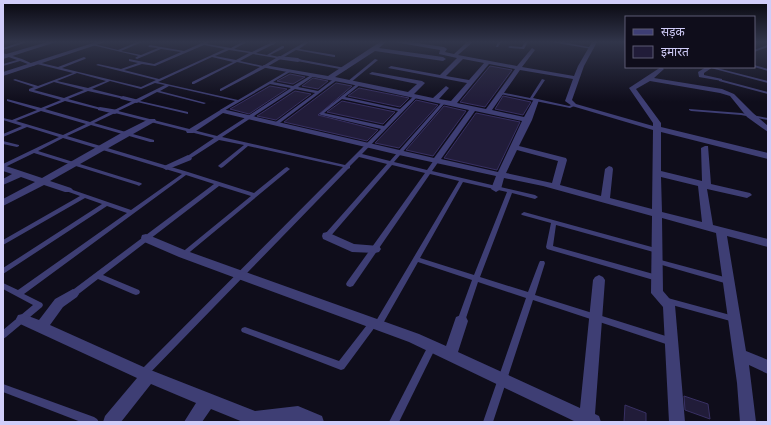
<svg xmlns="http://www.w3.org/2000/svg" width="771" height="425" font-family="Jost,'Noto Sans Devanagari',sans-serif">
	<style>
		.building { fill: #211c39; stroke: #383063 }
		.lines { fill: none; stroke-linecap: round; stroke-linejoin: round }
		.service { fill: #3e3e74; fill-rule: evenodd }
		.minor { fill: #3e3e74; fill-rule: evenodd }
	</style>
	<rect width="100%" height="100%" fill="#0f0d1b"/>
	<g class="building">
		<polygon points="490,66 512,70 485,107 460,102"/>
		<polygon points="290,74 305,77 293,84 277,81"/>
		<polygon points="313,78 328,81 318,89 302,86"/>
		<polygon points="336,83 352,86 318,115 378,130 367,141 284,122"/>
		<polygon points="270,86 287,89 249,114 230,109"/>
		<polygon points="359,88 409,98 400,107 348,96"/>
		<polygon points="295,91 311,94 276,120 257,116"/>
		<polygon points="503,96 531,102 523,115 495,109"/>
		<polygon points="416,100 438,105 399,148 375,143"/>
		<polygon points="342,101 395,112 383,124 327,112"/>
		<polygon points="444,106 466,111 433,156 406,150"/>
		<polygon points="476,113 520,122 497,170 444,158"/>
		<polygon points="684,396 708,404 710,419 685,410"/>
		<polygon points="625,405 646,413 646,422 624,422"/>
	</g>
	<g class="lines">
		<g class="service">
			<polygon points="21,42 27,42 3,50 3,48"/>
			<path d="M 137,42 L 142,42 L 121,51 L 141,55 L 158,48 L 149,47 L 148,46 L 150,45 L 184,51 L 204,42 L 209,42 L 207,44 L 231,48 L 242,42 L 247,42 L 234,49 L 252,52 L 272,42 L 274,42 L 274,44 L 256,53 L 267,55 L 282,46 L 284,46 L 284,48 L 270,55 L 279,57 L 305,42 L 309,42 L 299,49 L 335,55 L 335,57 L 334,57 L 296,50 L 265,68 L 221,91 L 220,91 L 220,89 L 260,67 L 237,62 L 194,84 L 192,84 L 192,82 L 233,62 L 212,57 L 158,82 L 238,100 L 289,70 L 290,70 L 290,72 L 273,82 L 293,86 L 313,74 L 315,75 L 314,76 L 298,87 L 318,91 L 335,78 L 337,78 L 337,80 L 277,125 L 273,125 L 273,124 L 315,93 L 295,89 L 222,137 L 345,165 L 381,129 L 321,115 L 319,114 L 358,83 L 361,84 L 345,97 L 400,109 L 415,95 L 418,96 L 362,154 L 390,161 L 443,101 L 445,101 L 445,103 L 394,162 L 427,170 L 434,160 L 436,159 L 439,161 L 432,171 L 535,195 L 538,197 L 535,199 L 512,193 L 480,277 L 528,292 L 539,263 L 540,261 L 544,261 L 545,263 L 535,295 L 672,338 L 675,339 L 676,342 L 675,345 L 672,346 L 533,300 L 493,422 L 483,422 L 526,298 L 478,282 L 465,321 L 464,323 L 461,324 L 458,323 L 457,321 L 472,280 L 418,262 L 381,327 L 378,328 L 375,327 L 344,369 L 341,370 L 242,332 L 241,330 L 242,328 L 245,327 L 339,361 L 370,321 L 373,320 L 376,321 L 459,181 L 430,174 L 353,286 L 350,287 L 347,286 L 346,284 L 347,282 L 425,173 L 392,165 L 329,238 L 325,238 L 324,236 L 325,234 L 387,164 L 359,157 L 350,166 L 350,168 L 348,169 L 146,377 L 143,378 L 140,377 L 139,374 L 140,371 L 343,167 L 248,146 L 223,167 L 221,168 L 218,166 L 219,165 L 244,145 L 219,140 L 188,160 L 186,159 L 186,157 L 214,138 L 115,113 L 94,123 L 154,140 L 154,142 L 150,142 L 91,125 L 67,136 L 188,172 L 254,193 L 285,168 L 287,167 L 290,169 L 185,256 L 181,256 L 180,254 L 251,196 L 219,186 L 103,275 L 139,290 L 140,292 L 139,294 L 136,295 L 133,294 L 98,279 L 76,296 L 73,297 L 70,296 L 69,294 L 70,292 L 214,184 L 186,175 L 24,294 L 42,303 L 43,305 L 42,307 L 6,337 L 3,339 L 3,330 L 33,305 L 3,289 L 3,283 L 18,290 L 127,213 L 107,206 L 3,274 L 3,268 L 102,204 L 85,198 L 3,245 L 3,240 L 80,196 L 66,191 L 65,190 L 66,189 L 70,189 L 131,210 L 182,174 L 63,138 L 38,151 L 141,183 L 142,184 L 139,186 L 137,185 L 34,153 L 3,168 L 3,164 L 59,137 L 27,127 L 3,137 L 3,134 L 22,126 L 3,120 L 3,118 L 12,120 L 37,110 L 7,101 L 7,99 L 41,108 L 61,100 L 29,91 L 29,89 L 34,87 L 13,80 L 15,79 L 38,86 L 73,73 L 37,64 L 37,62 L 58,67 L 84,57 L 86,58 L 85,59 L 62,68 L 141,87 L 156,80 L 96,65 L 98,64 L 121,69 L 138,63 L 129,61 L 129,59 L 154,64 L 181,52 L 161,49 L 137,59 L 135,58 L 138,56 L 92,45 L 94,44 L 118,50 ZM 204,45 L 225,49 L 159,79 L 124,70 L 142,64 L 155,66 ZM 229,50 L 249,53 L 236,60 L 215,56 ZM 253,54 L 276,58 L 263,66 L 240,61 ZM 77,73 L 106,81 L 88,88 L 57,81 ZM 110,81 L 141,89 L 155,83 L 165,85 L 90,122 L 45,109 L 65,101 L 101,110 L 101,108 L 68,99 L 88,91 L 124,99 L 124,97 L 92,89 ZM 54,82 L 84,90 L 64,98 L 34,90 ZM 270,84 L 291,88 L 217,136 L 118,111 L 137,102 L 188,114 L 188,112 L 140,101 L 157,92 L 204,104 L 206,103 L 160,91 L 169,86 L 235,101 L 220,110 L 220,112 L 222,112 ZM 342,99 L 398,111 L 384,126 L 324,113 ZM 41,111 L 86,124 L 63,135 L 16,121 ZM 463,182 L 507,192 L 474,275 L 420,258 Z"/>
			<polygon points="498,42 501,42 498,47 496,47"/>
			<polygon points="525,42 528,42 524,49 510,48 508,47 510,46 522,47"/>
			<polygon points="551,42 562,42 594,48 592,49"/>
			<polygon points="767,45 768,45 768,47 754,52 754,50"/>
			<polygon points="3,53 22,59 35,65 33,66 20,61 3,66 3,64 17,60 3,55"/>
			<polygon points="298,59 345,68 347,69 345,70 297,61 297,59"/>
			<polygon points="375,59 378,60 350,83 348,83 348,81"/>
			<polygon points="754,65 768,69 768,71 754,67"/>
			<polygon points="707,67 713,67 768,81 768,83"/>
			<polygon points="542,79 545,80 533,98 569,106 574,104 576,105 570,108 500,94 498,93 500,92 530,98"/>
			<polygon points="719,79 768,92 768,94 719,81"/>
			<polygon points="689,109 741,113 768,118 768,120 741,115 691,111 689,110"/>
			<polygon points="3,141 19,145 19,146 17,147 3,144"/>
			<polygon points="524,212 659,249 660,251 659,253 657,253 556,225 553,246 657,275 660,276 661,278 660,280 657,281 547,249 546,247 551,223 522,215 521,214"/>
			<polygon points="655,259 657,259 728,278 731,279 732,281 731,283 728,284 655,263 654,261"/>
			<polygon points="664,297 734,316 737,317 738,319 737,321 734,322 661,302 660,300 661,298"/>
			<polygon points="432,343 435,344 436,347 399,422 389,422 429,344"/>
			<polygon points="3,384 94,417 97,419 99,422 81,422 3,392"/>
		</g>
		<g class="minor">
			<polygon points="47,42 56,42 3,59 3,55"/>
			<polygon points="96,42 105,42 3,76 3,72"/>
			<polygon points="270,42 276,42 276,43 273,45"/>
			<path d="M 380,42 L 386,42 L 379,48 L 443,57 L 446,59 L 443,61 L 375,51 L 335,77 L 408,92 L 417,84 L 369,74 L 372,72 L 422,81 L 425,83 L 414,94 L 433,98 L 446,86 L 449,88 L 439,99 L 451,101 L 467,83 L 388,68 L 391,66 L 440,75 L 457,58 L 439,54 L 440,50 L 394,42 L 410,42 L 444,47 L 447,49 L 445,52 L 454,54 L 467,42 L 473,42 L 458,55 L 517,66 L 532,48 L 535,50 L 522,67 L 574,76 L 578,66 L 592,42 L 597,42 L 584,66 L 572,100 L 576,104 L 653,126 L 653,123 L 629,88 L 661,67 L 664,69 L 654,78 L 722,89 L 734,94 L 753,113 L 768,126 L 768,132 L 747,117 L 730,96 L 720,93 L 650,81 L 636,89 L 661,123 L 661,127 L 768,153 L 768,159 L 661,132 L 661,171 L 702,181 L 701,148 L 705,146 L 708,146 L 711,184 L 750,193 L 752,195 L 747,198 L 707,189 L 713,225 L 768,239 L 768,247 L 727,236 L 746,351 L 768,360 L 768,374 L 749,365 L 756,422 L 740,422 L 737,383 L 716,233 L 662,218 L 663,291 L 675,305 L 685,422 L 669,422 L 663,307 L 651,293 L 652,216 L 543,186 L 504,178 L 501,189 L 496,192 L 491,189 L 496,176 L 399,155 L 223,113 L 193,133 L 187,133 L 186,131 L 222,109 L 434,158 L 469,110 L 345,83 L 261,67 L 264,65 L 328,76 ZM 463,59 L 484,63 L 469,80 L 446,76 ZM 489,64 L 515,69 L 486,109 L 457,103 ZM 520,70 L 573,79 L 565,101 L 572,106 L 653,130 L 652,209 L 610,198 L 613,169 L 612,167 L 609,166 L 605,169 L 601,196 L 560,185 L 567,160 L 566,158 L 519,146 L 532,120 L 539,100 L 538,99 L 534,99 L 524,117 L 492,110 ZM 475,111 L 522,121 L 498,172 L 441,159 ZM 517,150 L 558,161 L 552,183 L 506,173 ZM 661,177 L 698,186 L 702,222 L 662,212 Z"/>
			<polygon points="279,56 298,58 301,60 298,62 277,59 277,57"/>
			<polygon points="706,67 713,67 704,73 704,75 722,79 722,81 699,77 698,72"/>
			<polygon points="123,96 139,100 140,101 137,103 121,99 120,98"/>
			<polygon points="100,107 118,110 119,112 115,114 98,110 98,108"/>
			<polygon points="149,119 155,119 156,121 50,181 71,188 73,190 71,192 65,192 44,185 3,206 3,199 35,182 21,177 3,185 3,179 12,174 3,171 3,165 42,178 123,132"/>
			<polygon points="188,155 192,158 191,160 166,170 162,167"/>
			<polygon points="327,232 354,244 379,246 381,249 379,252 375,253 352,252 323,239 322,236 323,233"/>
			<polygon points="146,234 187,251 419,334 446,346 456,317 461,315 466,317 468,321 458,352 580,408 593,280 595,277 599,275 603,277 605,280 595,414 599,416 601,422 576,422 409,342 179,257 142,241 141,238 142,235"/>
			<polygon points="73,289 77,291 79,294 77,297 63,307 50,325 148,369 255,411 298,406 322,416 324,422 243,422 211,409 202,422 184,422 196,403 151,384 121,422 103,422 105,416 137,378 18,323 16,319 18,315 23,314 39,320 55,299"/>
		</g>
	</g>
	<linearGradient id="sky" x2="0" y2="1"><stop stop-color="#08070f"/><stop offset="0.41" stop-color="#31354a"/><stop offset="1" stop-color="#31354a" stop-opacity="0"/></linearGradient>
	<rect width="771" height="102" fill="url(#sky)"/>
	<rect width="771" height="425" fill="none" stroke="#d1cdf9" stroke-width="8"/>
	<rect x="625" y="16" width="130" height="52" fill="#0f0d1b" stroke="#5d5a74"/>
	<rect x="633" y="29" width="20" height="6" fill="#3e3e74" stroke="#5d5a74"/>
	<text x="661" y="36" font-size="12" fill="#d1cdf9">सड़क</text>
	<rect x="633" y="46" width="20" height="12" fill="#211c39" stroke="#5d5a74"/>
	<text x="661" y="56" font-size="12" fill="#d1cdf9">इमारत</text>
</svg>
